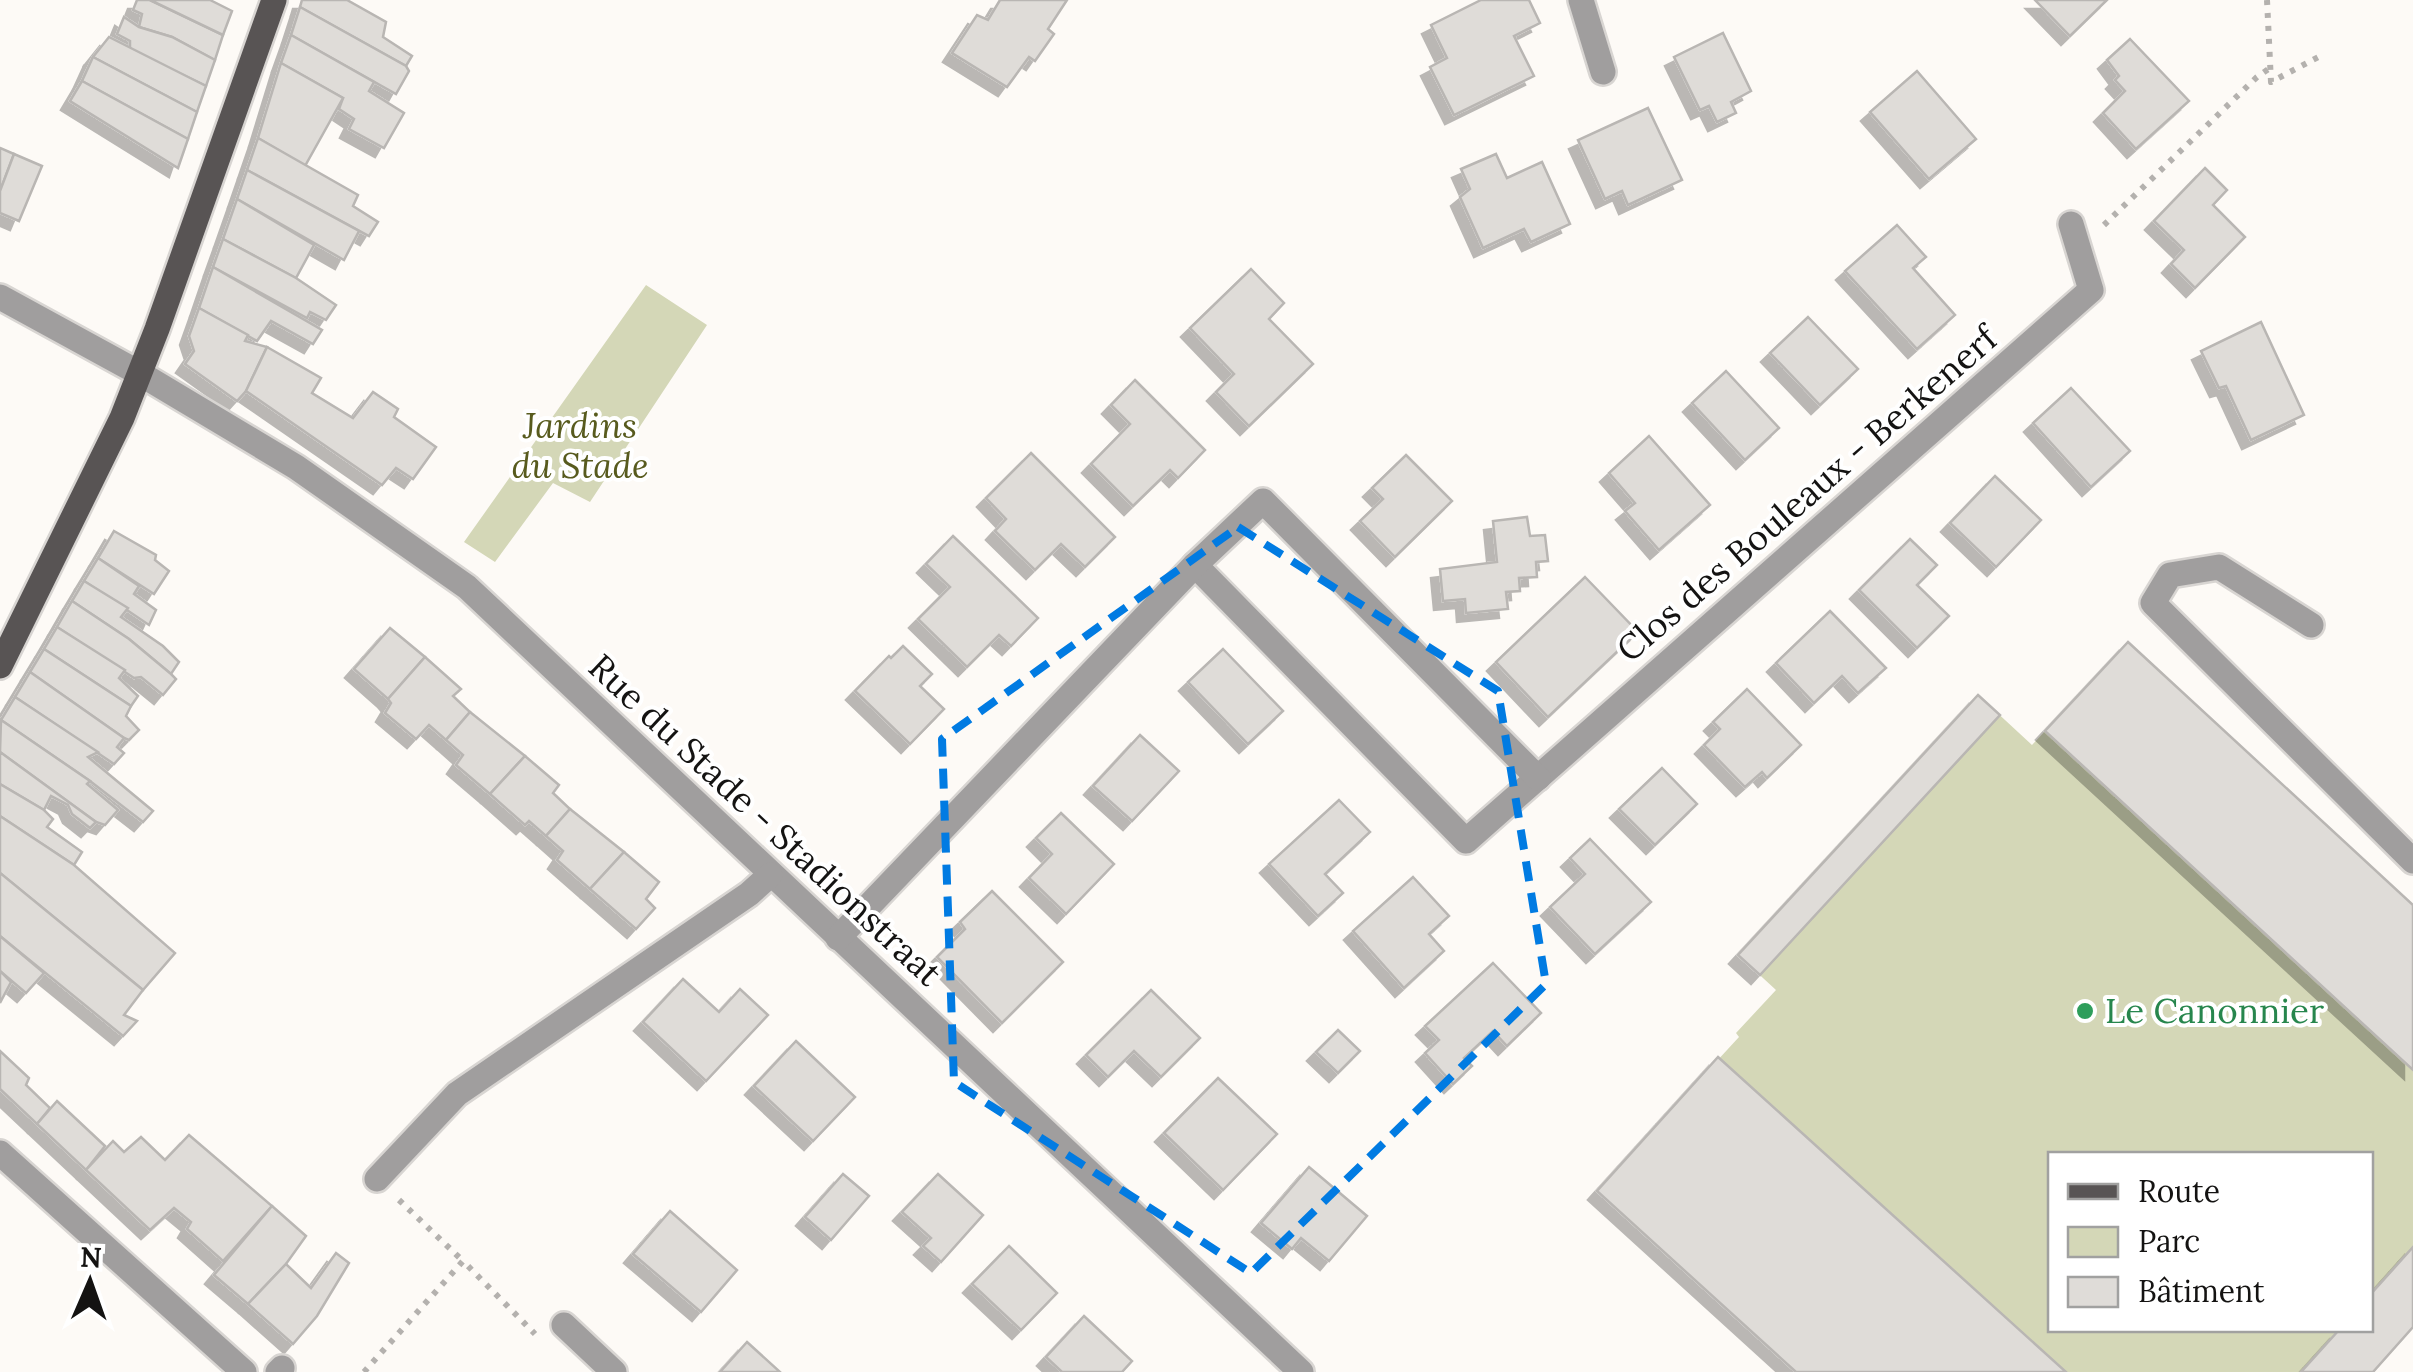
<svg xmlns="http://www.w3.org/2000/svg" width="2413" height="1372" font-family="Lora,serif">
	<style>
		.green { fill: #d4d7b7; fill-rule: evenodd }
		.building { fill: #dfdcd8; stroke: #b9b6b3; stroke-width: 2.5; filter: url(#shadow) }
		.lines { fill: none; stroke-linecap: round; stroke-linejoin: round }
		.minor-casing { stroke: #d8d5d2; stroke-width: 30 }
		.major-casing { stroke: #d8d5d2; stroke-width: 30 }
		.path { stroke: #b4b1ae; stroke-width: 6; stroke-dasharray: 5 8; stroke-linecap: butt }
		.minor { stroke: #a09e9e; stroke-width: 25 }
		.major { stroke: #585454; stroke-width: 25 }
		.marked { fill: none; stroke: #017be2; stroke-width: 8; stroke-dasharray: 20 12; stroke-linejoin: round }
		.leisure-dot { fill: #2e9e5b; stroke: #fff; stroke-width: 4 }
		.labels { text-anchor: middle; stroke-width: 8; stroke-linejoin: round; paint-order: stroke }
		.park-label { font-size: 35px; font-style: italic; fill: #585b1e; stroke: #fff }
		.street-label { font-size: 35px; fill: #141312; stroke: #fff }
		.leisure-label { font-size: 35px; fill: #27864d; stroke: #fff; text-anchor: start }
	</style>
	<defs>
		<filter id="shadow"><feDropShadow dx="-9" dy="9" stdDeviation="0" flood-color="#0004"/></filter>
	</defs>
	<rect width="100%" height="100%" fill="#fdfaf6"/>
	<g class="green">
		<polygon points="646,285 707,325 590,502 553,483 495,562 464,542"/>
		<path d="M 2128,642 L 2413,905 L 2413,1327 L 2373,1372 L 1796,1372 L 1597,1191 L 1739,1037 L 1736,1033 L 1776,990 L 1738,955 L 1978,695 L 2032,745 ZM 2050,1154 L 2370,1154 L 2370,1330 L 2050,1330 Z"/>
	</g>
	<g class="building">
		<polygon points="137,0 150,0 223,35 215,60 172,37 139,27 142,14 133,10"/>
		<polygon points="150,0 210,0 232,11 223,35"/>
		<polygon points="302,0 347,0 386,22 383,37 412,56 406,66 300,7"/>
		<polygon points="1067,0 1048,29 1054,34 1035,61 1029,57 1007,87 952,53 977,15 988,20 1000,0"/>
		<polygon points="1481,0 1529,0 1540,23 1514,36 1534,76 1454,115 1430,67 1447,58 1431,25"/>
		<polygon points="2035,0 2107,0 2070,36"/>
		<polygon points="300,7 406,66 409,71 396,94 291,35"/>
		<polygon points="124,17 139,27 172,37 215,60 206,86 130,50 130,41 117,34"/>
		<polygon points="1723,33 1751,91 1731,102 1736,113 1717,122 1709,106 1700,110 1674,57"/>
		<polygon points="291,35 374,82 369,91 404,113 384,148 349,129 354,119 339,109 343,98 281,63"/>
		<polygon points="109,37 206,86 197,112 93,57"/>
		<polygon points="2130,39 2189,101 2136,149 2103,113 2125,91 2115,80 2119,76 2107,60"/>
		<polygon points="93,57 197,112 188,139 82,81"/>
		<polygon points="281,63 343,98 305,166 258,138"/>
		<polygon points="1917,71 1976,139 1929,179 1870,112"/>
		<polygon points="82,81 188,139 178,168 70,101"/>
		<polygon points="1648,108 1682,180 1628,205 1622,191 1605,199 1578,140"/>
		<polygon points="258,138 358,195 353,206 378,222 369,236 247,170"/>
		<polygon points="0,148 14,154 0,191"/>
		<polygon points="14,154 42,166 19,221 0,213 0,191"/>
		<polygon points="1496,154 1507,178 1542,162 1570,224 1531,242 1524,229 1483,248 1460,197 1470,189 1461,169"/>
		<polygon points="2205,168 2227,190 2213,205 2245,237 2195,288 2171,264 2184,250 2154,221"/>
		<polygon points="247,170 359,231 344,260 237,199"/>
		<polygon points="237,199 314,245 296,278 223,239"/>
		<polygon points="1897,225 1926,257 1913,268 1955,315 1917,349 1845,271"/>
		<polygon points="223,239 296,278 336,305 326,320 310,312 307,318 213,267"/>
		<polygon points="213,267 322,330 313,344 271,321 257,341 199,308"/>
		<polygon points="1251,269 1284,303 1269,319 1313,364 1249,426 1216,392 1234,374 1190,328"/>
		<polygon points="199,308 248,335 245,341 267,347 246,391 237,401 185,364 194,351 189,336"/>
		<polygon points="1808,317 1858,369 1820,405 1770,353"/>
		<polygon points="2261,322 2304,415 2251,440 2226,386 2219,388 2201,351"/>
		<polygon points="267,347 321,378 312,393 353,418 373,392 398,409 394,417 436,447 413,479 396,468 382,485 246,391"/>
		<polygon points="1726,371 1779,428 1745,460 1692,403"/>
		<polygon points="1135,380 1205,450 1178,478 1170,470 1133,506 1091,464 1130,424 1111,405"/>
		<polygon points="2071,388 2130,451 2091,487 2033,423"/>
		<polygon points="1649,436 1710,505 1659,550 1625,511 1635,503 1609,473"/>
		<polygon points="1031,453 1115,537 1085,567 1061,544 1035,570 995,531 1006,519 986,498"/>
		<polygon points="1406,455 1452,501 1395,557 1360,521 1383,499 1372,488"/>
		<polygon points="1995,476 2041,520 1996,567 1950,523"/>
		<polygon points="1527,517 1530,536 1545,535 1548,561 1536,562 1537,577 1519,578 1520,591 1506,592 1508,609 1466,613 1465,599 1443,601 1440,569 1497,562 1493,521"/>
		<polygon points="114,531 156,555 155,560 169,571 154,594 98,558"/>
		<polygon points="953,536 1038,618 1011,646 999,635 967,667 918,619 950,587 926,564"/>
		<polygon points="1910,539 1937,565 1917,585 1949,616 1917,648 1859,590"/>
		<polygon points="98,558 139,586 134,594 156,610 149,625 84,581"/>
		<polygon points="1585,577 1638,632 1548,717 1496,662"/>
		<polygon points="84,581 128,608 121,617 163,646 179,662 171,674 129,639 72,601"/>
		<polygon points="72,601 129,639 171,674 176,679 163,695 141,677 134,678 57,627"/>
		<polygon points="1830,611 1886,668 1858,693 1842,676 1814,703 1776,663"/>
		<polygon points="57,627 125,670 119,678 138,696 131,706 44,649"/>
		<polygon points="390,628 425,657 388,699 354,669"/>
		<polygon points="2128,642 2413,905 2413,1070 2045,731"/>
		<polygon points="903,646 932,674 920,686 944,709 910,744 855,691 889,656 891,658"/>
		<polygon points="44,649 131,706 126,716 139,730 129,740 124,738 30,672"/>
		<polygon points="1223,649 1283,711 1248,744 1188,682"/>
		<polygon points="425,657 461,689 453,696 470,712 446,740 429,725 416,739 385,713 391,703 388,699"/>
		<polygon points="30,672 124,738 117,747 124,753 114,764 15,697"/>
		<polygon points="1747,689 1801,745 1767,778 1762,772 1745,787 1704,745 1720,729 1713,722"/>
		<polygon points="1978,695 2000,715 1760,975 1738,955"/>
		<polygon points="15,697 98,752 88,757 153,811 143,822 90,781 1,720"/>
		<polygon points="470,712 525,756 490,794 456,765 463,755 446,740"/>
		<polygon points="1,720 90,781 87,784 118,810 105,825 96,822 0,752"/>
		<polygon points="1140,735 1179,771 1132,821 1093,786"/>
		<polygon points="0,752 96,822 90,828 72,814 68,805 51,796 44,810 0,784"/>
		<polygon points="525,756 559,785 553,793 570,809 546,836 529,821 525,825 490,794"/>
		<polygon points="1662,768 1697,804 1655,845 1619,809"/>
		<polygon points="0,784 44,810 53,819 47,827 82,852 74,865 0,816"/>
		<polygon points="1339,800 1370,832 1325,874 1343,893 1318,916 1269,864"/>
		<polygon points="570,809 624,852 590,889 557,860 563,851 546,836"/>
		<polygon points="1061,813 1114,864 1066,914 1029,878 1052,854 1036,838"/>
		<polygon points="0,816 74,865 175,953 143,990 0,873"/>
		<polygon points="1590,839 1651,902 1595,954 1550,907 1585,874 1570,858"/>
		<polygon points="624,852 659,882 646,899 655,908 636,929 590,889"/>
		<polygon points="0,873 143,990 124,1015 137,1021 123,1036 0,936"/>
		<polygon points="1413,877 1449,916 1429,934 1444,951 1404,988 1353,931"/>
		<polygon points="992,891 1063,962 1002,1023 937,957 965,929 960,922"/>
		<polygon points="0,936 44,973 26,993 0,971"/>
		<polygon points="1493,963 1541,1013 1507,1046 1493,1031 1464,1058 1472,1066 1453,1084 1425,1053 1439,1040 1425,1026"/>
		<polygon points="0,971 11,982 0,1003"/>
		<polygon points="683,979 719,1012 740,989 768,1015 706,1081 643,1022"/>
		<polygon points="1151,990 1200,1038 1161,1077 1134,1051 1108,1077 1086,1055"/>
		<polygon points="1338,1030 1360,1051 1338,1073 1316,1052"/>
		<polygon points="796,1041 855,1097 813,1141 754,1086"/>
		<polygon points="0,1051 29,1078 26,1085 50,1108 37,1124 0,1089"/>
		<polygon points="1718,1057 2066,1372 1796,1372 1597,1191"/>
		<polygon points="1218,1078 1277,1134 1223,1190 1164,1133"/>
		<polygon points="57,1101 105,1146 86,1170 37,1124"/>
		<polygon points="189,1135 272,1206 223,1261 187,1229 191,1222 174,1208 150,1230 86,1170 113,1141 124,1152 141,1137 165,1160"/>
		<polygon points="1309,1167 1367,1216 1329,1261 1301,1238 1292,1249 1261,1223"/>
		<polygon points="843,1174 869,1196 831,1240 805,1217"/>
		<polygon points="938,1174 983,1215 941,1262 923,1246 931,1238 902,1212"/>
		<polygon points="272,1206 306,1236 286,1264 248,1304 214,1275"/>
		<polygon points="670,1211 737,1270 701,1312 633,1254"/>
		<polygon points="1009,1246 1057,1293 1021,1330 972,1284"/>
		<polygon points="2413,1247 2413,1327 2373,1372 2301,1372 2339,1330 2370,1330 2370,1295"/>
		<polygon points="336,1253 349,1263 317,1316 293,1344 248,1304 286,1264 311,1288"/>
		<polygon points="1084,1316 1132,1361 1122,1372 1062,1372 1046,1357"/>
		<polygon points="747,1342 780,1372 720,1372"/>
	</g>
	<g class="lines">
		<g class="minor-casing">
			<g id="minor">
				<polyline points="1581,0 1603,72"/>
				<polyline points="0,297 139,373 296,467 467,587 1301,1372"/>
				<polyline points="1195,565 1466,841 2091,290 2071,224"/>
				<polyline points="2311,625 2219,567 2170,575 2153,603 2413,861"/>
				<polyline points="838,938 1195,565 1263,501 1538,778"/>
				<polyline points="0,1153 244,1372"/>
				<polyline points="377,1179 457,1094 749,894 770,875"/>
				<polyline points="564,1325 614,1372"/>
				<polyline points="278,1372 282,1368"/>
			</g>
		</g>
		<g class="major-casing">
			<polyline id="major" points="0,666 122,418 157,329 274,0"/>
		</g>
		<g class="path">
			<polyline points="2267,0 2271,82 2324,54"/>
			<polyline points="2104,225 2257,77 2270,68"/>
			<polyline points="399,1200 463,1261"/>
			<polyline points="364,1372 463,1261 535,1334"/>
		</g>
		<use href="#minor" class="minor"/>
		<use href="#major" class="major"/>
	</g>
	<path class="marked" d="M 1238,527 L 1498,691 L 1546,984 L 1251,1273 L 954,1082 L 942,739 Z"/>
	<circle class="leisure-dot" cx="2085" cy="1011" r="10"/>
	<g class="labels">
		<g class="park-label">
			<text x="580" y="438">Jardins<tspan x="580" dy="40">du Stade</tspan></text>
		</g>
		<g class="street-label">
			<text transform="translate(1807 494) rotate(-41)" y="12">Clos des Bouleaux - Berkenerf</text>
			<text transform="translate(765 820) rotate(43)" y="12">Rue du Stade - Stadionstraat</text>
		</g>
		<g class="leisure-label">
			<text x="2105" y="1023">Le Canonnier</text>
		</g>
	</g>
	<rect x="2048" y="1152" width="325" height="180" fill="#ffffff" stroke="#a1a1a0" stroke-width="2.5"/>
	<rect x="2068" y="1184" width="50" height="15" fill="#585454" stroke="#a1a1a0" stroke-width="2.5"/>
	<text x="2138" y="1202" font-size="30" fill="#141312">Route</text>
	<rect x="2068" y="1227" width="50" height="30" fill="#d4d7b7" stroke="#a1a1a0" stroke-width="2.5"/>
	<text x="2138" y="1252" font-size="30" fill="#141312">Parc</text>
	<rect x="2068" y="1277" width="50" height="30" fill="#dfdcd8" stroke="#a1a1a0" stroke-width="2.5"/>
	<text x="2138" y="1302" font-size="30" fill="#141312">Bâtiment</text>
	<g transform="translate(90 1282) rotate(2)" stroke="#ffffff" stroke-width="8" paint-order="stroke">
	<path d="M0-8L18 38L0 25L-18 38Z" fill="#141312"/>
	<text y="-15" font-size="28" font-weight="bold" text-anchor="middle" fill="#141312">N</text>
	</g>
</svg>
